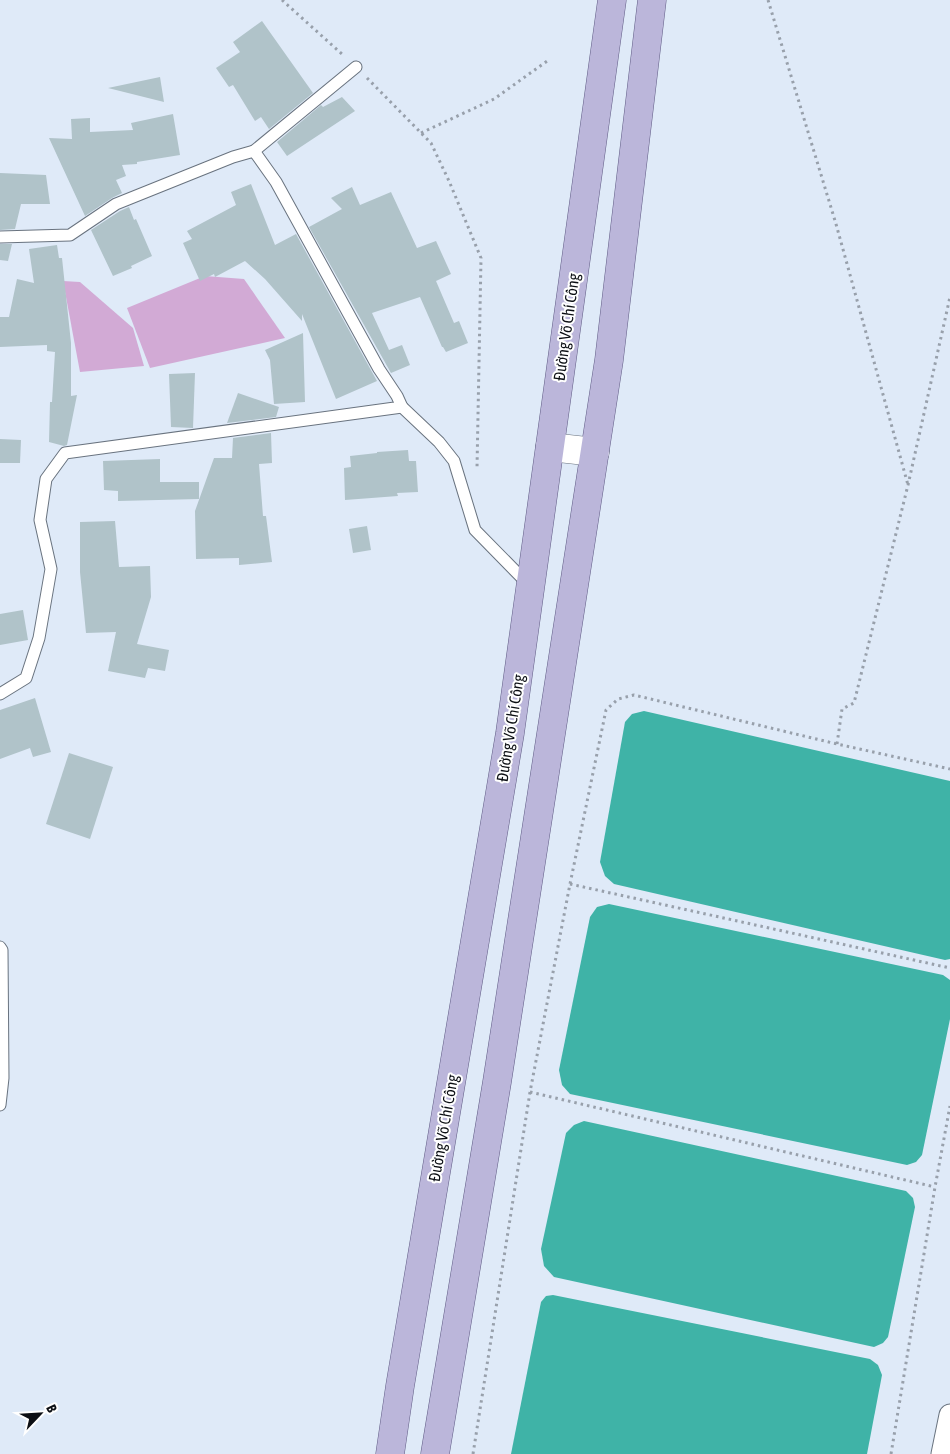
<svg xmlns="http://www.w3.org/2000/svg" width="950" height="1454" font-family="'Asap Condensed',sans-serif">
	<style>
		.green { fill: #d2aad5 }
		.water { fill: #3fb3a7 }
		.building { fill: #b0c3c9 }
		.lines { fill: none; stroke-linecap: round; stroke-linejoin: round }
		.lane-casing { stroke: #69737f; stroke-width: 13 }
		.street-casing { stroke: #69737f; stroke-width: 23 }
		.secondary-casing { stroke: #69737f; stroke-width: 29 }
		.primary-casing { stroke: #605c85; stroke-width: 29 }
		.path { stroke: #98a0ab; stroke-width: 3; stroke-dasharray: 2.5 4; stroke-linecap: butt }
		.lane { stroke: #fff; stroke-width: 11 }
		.street { stroke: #fff; stroke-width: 21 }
		.secondary { stroke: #fff; stroke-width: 28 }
		.primary { stroke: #bbb6da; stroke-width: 28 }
		.labels { text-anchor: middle; stroke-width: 4; stroke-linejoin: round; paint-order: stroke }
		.street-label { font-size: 16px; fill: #0c0f14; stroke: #fff }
	</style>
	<rect width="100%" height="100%" fill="#dfeaf8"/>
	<g class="green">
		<polygon points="205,276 244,279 285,338 150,368 127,308"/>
		<polygon points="63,281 80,282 133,328 144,366 80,372"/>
	</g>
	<g class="water">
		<polygon points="644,711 950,781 950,959 945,960 614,884 605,876 600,862 625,722 632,714"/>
		<polygon points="609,904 943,975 950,980 950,1019 922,1155 916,1162 907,1165 570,1094 562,1085 559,1070 590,917 597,907"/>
		<polygon points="584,1121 906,1191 913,1198 915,1207 888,1337 883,1343 874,1347 554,1277 544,1266 541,1249 566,1133 574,1125"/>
		<polygon points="553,1295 870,1359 878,1365 882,1375 867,1454 511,1454 541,1302 546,1296"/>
	</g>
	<g class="building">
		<polygon points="262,21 313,93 269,129 261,117 255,121 233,85 229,87 216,68 240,52 233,42"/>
		<polygon points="160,77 164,102 108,88"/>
		<polygon points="342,97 355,111 287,156 277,142 321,105 323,107"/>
		<polygon points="173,114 180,155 137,162 137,164 122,165 126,176 116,180 122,193 112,198 85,216 49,138 72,139 71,119 90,118 90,132 133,130 131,123"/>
		<polygon points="0,173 46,175 50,204 21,204 15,229 0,230"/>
		<polygon points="251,184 275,245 296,234 377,381 336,399 302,314 302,321 265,279 245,261 215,277 214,274 200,281 183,243 192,239 187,231 236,205 231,192"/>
		<polygon points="352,187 360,205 391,192 417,248 436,241 451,274 436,281 454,323 459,321 468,343 446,352 443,347 442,347 420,297 372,313 389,350 402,345 410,365 391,373 309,227 342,209 331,198"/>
		<polygon points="129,207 134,220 136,219 152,256 131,266 132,268 113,276 91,230 120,211"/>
		<polygon points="0,244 12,244 8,261 0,260"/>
		<polygon points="57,245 59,258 62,258 71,343 71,396 77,395 67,445 64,446 49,442 50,402 52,402 55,352 47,351 47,345 0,347 0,317 9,317 17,279 34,283 29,249"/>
		<polygon points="303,333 305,402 274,404 270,360 265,350"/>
		<polygon points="195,373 193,428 171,427 169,374"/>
		<polygon points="238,393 279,407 276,417 227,423"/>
		<polygon points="271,433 272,463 259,464 263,516 266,516 272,562 239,565 239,558 196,559 195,511 214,458 232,458 233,438"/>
		<polygon points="0,439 21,440 20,463 0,463"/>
		<polygon points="408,450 409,461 416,461 418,492 397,493 398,496 345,500 344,468 351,467 350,456 377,453 377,452"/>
		<polygon points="160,459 160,482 199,482 199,499 118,501 118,491 104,490 103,461"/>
		<polygon points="115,521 119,567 150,566 151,597 137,644 169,650 165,671 148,668 145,678 108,671 116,632 86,633 80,572 80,522"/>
		<polygon points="367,526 371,550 353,553 349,529"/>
		<polygon points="23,610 28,640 0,645 0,614"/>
		<polygon points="35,698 51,752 33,757 30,748 0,759 0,710"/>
		<polygon points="69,753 113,767 90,839 46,824"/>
	</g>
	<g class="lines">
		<g class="lane-casing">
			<g id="lane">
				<polyline points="254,151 356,67"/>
				<polyline points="0,237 70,235 116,204 233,157 254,151 276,182 379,369 397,396 402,407 65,453 46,479 40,520 51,569 39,638 26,678 0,694"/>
				<polyline points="402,407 439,442 454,461 475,530 528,584"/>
				<polyline points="0,947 2,950 3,1078 0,1105"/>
			</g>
		</g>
		<g class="street-casing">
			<polyline id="street" points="942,1454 950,1415"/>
		</g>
		<g class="secondary-casing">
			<polyline id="secondary" points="550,447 595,452"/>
		</g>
		<g class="primary-casing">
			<g id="primary">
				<polyline points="390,1454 400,1386 510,733 612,0"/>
				<polyline points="435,1454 497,1082 609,360 652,0"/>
			</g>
		</g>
		<g class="path">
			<polyline points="282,0 343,55"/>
			<polyline points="768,0 836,224 908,485"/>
			<polyline points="367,78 431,143 449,181 481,258 477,468"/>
			<polyline points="421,133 494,99 550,59"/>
			<polyline points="837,744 842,709 854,703 908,485 950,297"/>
			<polyline points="570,884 950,968"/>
			<polyline points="530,1092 935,1187"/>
			<polyline points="473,1454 530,1092 570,884 606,710 618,699 634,695 837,744 950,769"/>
			<polyline points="891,1454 935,1187 950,1106"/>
		</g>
		<use href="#lane" class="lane"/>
		<use href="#street" class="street"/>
		<use href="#secondary" class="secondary"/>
		<use href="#primary" class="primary"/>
	</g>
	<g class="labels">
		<g class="street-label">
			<text transform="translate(566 327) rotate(-82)" y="6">Đường Võ Chí Công</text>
			<text transform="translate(510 728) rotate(-81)" y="6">Đường Võ Chí Công</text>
			<text transform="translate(443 1128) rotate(-80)" y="6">Đường Võ Chí Công</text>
		</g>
	</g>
	<g transform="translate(40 1414) rotate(65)" stroke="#ffffff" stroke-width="4" paint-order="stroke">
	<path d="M0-4L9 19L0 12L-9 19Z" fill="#0c0f14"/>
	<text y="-8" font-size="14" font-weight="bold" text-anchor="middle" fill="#0c0f14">B</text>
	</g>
</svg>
